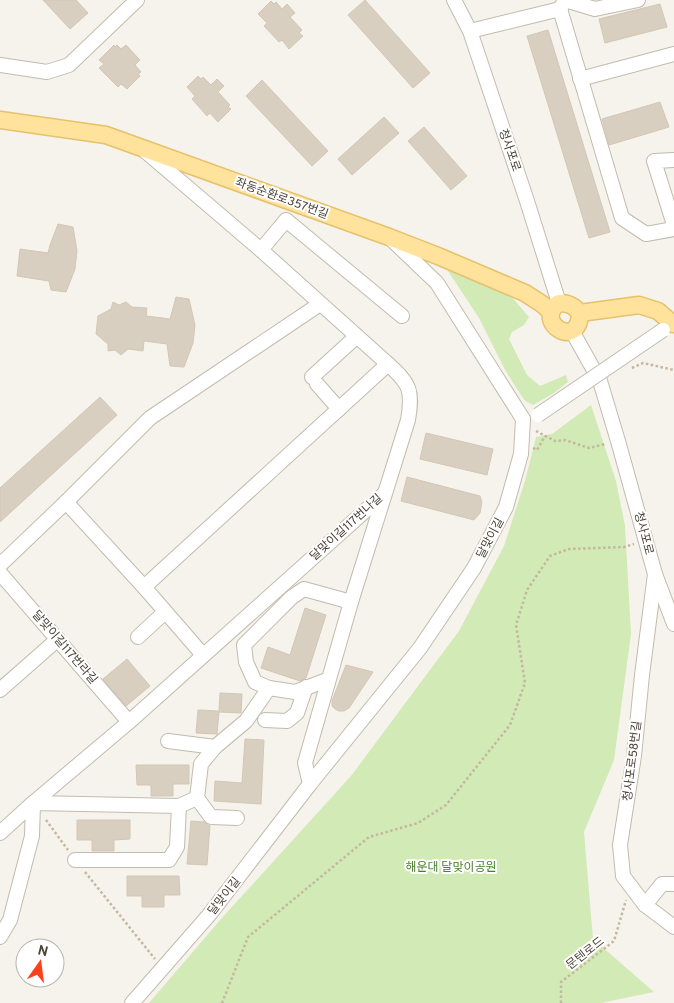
<svg xmlns="http://www.w3.org/2000/svg" width="674" height="1003" font-family="Overpass,'Noto Sans KR',sans-serif">
	<style>
		.green { fill: #d2eab5 }
		.building { fill: #d8cfc1; stroke: #d3c7b4 }
		.lines { fill: none; stroke-linecap: round; stroke-linejoin: round }
		.minor-casing { stroke: #c2bbae; stroke-width: 16 }
		.major-casing { stroke: #e6c16a; stroke-width: 19 }
		.path { stroke: #c4b79f; stroke-width: 2.5; stroke-dasharray: 2.5 2.5; stroke-linecap: butt }
		.minor { stroke: #fff; stroke-width: 14 }
		.major { stroke: #ffe39c; stroke-width: 16 }
		.minor-bridge-casing { stroke: #c2bbae; stroke-width: 16; stroke-linecap: butt }
		.minor-bridge { stroke: #fff; stroke-width: 14 }
		.labels { text-anchor: middle; stroke-width: 4; stroke-linejoin: round; paint-order: stroke }
		.street-label { font-size: 12px; fill: #4b4439; stroke: #fff }
		.park-label { font-size: 12px; fill: #4a7f2a; stroke: #fff }
	</style>
	<rect width="100%" height="100%" fill="#f6f3ec"/>
	<g class="green">
		<polygon points="448,271 455,272 510,295 529,317 524,325 512,332 509,339 527,375 540,386 566,375 568,382 554,393 533,405 525,401 515,386 504,368 479,318"/>
		<polygon points="591,405 616,481 625,526 631,634 614,760 584,832 593,939 654,992 601,1003 149,1003 221,919 351,776 459,631 504,546 525,481 536,437 552,434"/>
	</g>
	<g class="building">
		<polygon points="43,0 76,0 88,13 70,29"/>
		<polygon points="365,0 430,73 413,88 348,15"/>
		<polygon points="271,1 274,4 276,2 282,9 287,4 295,13 290,17 302,30 299,33 303,36 289,49 282,40 279,42 264,26 267,23 258,14"/>
		<polygon points="660,4 667,27 605,43 599,19"/>
		<polygon points="548,30 610,232 589,238 527,36"/>
		<polygon points="114,45 115,47 117,45 121,49 126,45 140,60 135,65 141,72 138,74 140,76 127,89 121,84 118,87 99,68 104,64 99,60"/>
		<polygon points="198,76 201,79 203,77 211,85 217,79 224,86 218,92 230,105 228,107 231,109 218,122 210,113 207,116 192,99 195,96 187,87"/>
		<polygon points="262,80 328,151 312,166 246,96"/>
		<polygon points="660,102 669,127 609,145 602,119"/>
		<polygon points="384,117 399,133 352,175 338,159"/>
		<polygon points="424,127 467,176 451,190 408,141"/>
		<polygon points="58,224 73,227 77,251 75,269 66,292 51,290 49,281 17,276 20,249 48,253 50,245"/>
		<polygon points="176,297 189,299 195,325 193,343 184,367 170,366 167,344 144,341 143,351 128,349 121,355 115,350 108,351 108,344 96,334 98,316 111,309 113,302 119,305 126,302 132,307 147,308 146,316 170,319"/>
		<polygon points="100,397 117,415 0,522 0,488"/>
		<polygon points="426,433 493,449 487,475 420,459"/>
		<polygon points="407,477 480,496 482,502 480,513 474,520 401,501"/>
		<polygon points="305,608 326,615 306,678 300,681 261,668 268,647 290,655"/>
		<polygon points="127,659 150,686 126,706 103,679"/>
		<polygon points="346,665 373,672 349,708 344,711 339,711 335,709 332,706 332,701"/>
		<polygon points="220,693 242,694 241,713 219,712 217,734 196,733 198,710 219,711"/>
		<polygon points="245,739 264,740 261,804 214,801 215,781 242,783"/>
		<polygon points="136,765 189,765 189,784 173,784 173,796 151,796 151,785 137,785"/>
		<polygon points="77,820 130,820 130,839 114,840 114,851 92,851 92,840 77,840"/>
		<polygon points="191,821 204,822 210,826 207,865 187,864"/>
		<polygon points="127,876 179,876 180,895 164,895 164,907 142,907 142,896 127,896"/>
	</g>
	<g class="lines">
		<g class="minor-casing">
			<g id="minor">
				<polyline points="454,0 470,31 527,201 559,303"/>
				<polyline points="565,0 595,9 638,0"/>
				<polyline points="560,9 622,218 646,234 674,229"/>
				<polyline points="470,31 560,9 565,0"/>
				<polyline points="0,65 47,72 69,65 137,0"/>
				<polyline points="580,79 674,54"/>
				<path d="M 145,151 L 261,250 L 388,364 C 410,384 413,390 408,420 L 351,602 L 305,763 L 310,784"/>
				<polyline points="674,160 654,161 674,225"/>
				<polyline points="391,239 437,283 523,419"/>
				<polyline points="261,250 286,220 402,316"/>
				<polyline points="572,331 600,381 618,441 655,574 674,624"/>
				<polyline points="312,377 357,336"/>
				<polyline points="317,384 339,409"/>
				<polyline points="66,502 144,587 203,655"/>
				<polyline points="0,565 66,502 150,418 320,304"/>
				<polyline points="0,573 129,722"/>
				<polyline points="655,574 642,675 634,756 620,845 623,876 645,905 674,927"/>
				<polyline points="144,587 388,364"/>
				<polyline points="138,637 165,612"/>
				<polyline points="327,680 295,692 269,688 255,682 246,662 244,645 292,597 304,589 351,602"/>
				<polyline points="0,690 58,639"/>
				<polyline points="265,720 287,721 297,713 306,687"/>
				<polyline points="168,741 215,747"/>
				<polyline points="237,818 211,817 197,798 201,764 215,747 246,721 269,688"/>
				<polyline points="0,833 33,803 129,722 384,494"/>
				<polyline points="75,860 169,860 177,847 179,806"/>
				<polyline points="645,905 662,884 674,884"/>
				<polyline points="0,937 10,920 32,836 33,803 179,806 197,798"/>
				<polyline points="132,1003 209,915 310,784 420,648 474,568 506,507 521,454 523,419"/>
			</g>
		</g>
		<g class="major-casing">
			<g id="major">
				<polyline points="0,120 106,135 389,237 438,256 525,293 542,304 551,312"/>
				<path d="M 559,303 C 569,303 574,306 580,313 C 579,352 532,321 559,303 Z"/>
				<polyline points="580,313 639,305 658,311 673,324"/>
			</g>
		</g>
		<g class="path">
			<polyline points="632,368 643,363 674,370"/>
			<polyline points="536,431 555,441 565,440 589,448 605,444"/>
			<polyline points="533,448 537,450 545,436"/>
			<polyline points="46,820 68,850"/>
			<polyline points="85,872 155,959"/>
			<polyline points="222,1003 248,937 369,837 418,823 446,805 510,725 525,683 516,625 527,590 550,556 569,549 624,547 634,544"/>
			<polyline points="561,1003 561,982 614,941 626,900"/>
		</g>
		<use href="#minor" class="minor"/>
		<use href="#major" class="major"/>
		<g class="minor-bridge-casing">
			<polyline id="minor-bridge" points="538,415 663,330"/>
		</g>
		<use href="#minor-bridge" class="minor-bridge"/>
	</g>
	<g class="labels">
		<g class="street-label">
			<text transform="translate(510 150) rotate(71)" y="4">청사포로</text>
			<text transform="translate(282 198) rotate(20)" y="4">좌동순환로357번길</text>
			<text transform="translate(346 527) rotate(-42)" y="4">달맞이길117번나길</text>
			<text transform="translate(644 533) rotate(75)" y="4">청사포로</text>
			<text transform="translate(490 538) rotate(-62)" y="4">달맞이길</text>
			<text transform="translate(65 647) rotate(49)" y="4">달맞이길117번라길</text>
			<text transform="translate(632 761) rotate(-83)" y="4">청사포로58번길</text>
			<text transform="translate(224 896) rotate(-52)" y="4">달맞이길</text>
			<text transform="translate(585 953) rotate(-38)" y="4">문텐로드</text>
		</g>
		<g class="park-label">
			<text x="451" y="871">해운대 달맞이공원</text>
		</g>
	</g>
	<g transform="translate(40 963) rotate(14)"><circle r="24" fill="#ffffff" stroke="#b7b4b0"/>
	<path d="M0-4L9 19L0 12L-9 19Z" fill="#fc3f1d"/>
	<text y="-8" font-size="14" font-weight="bold" text-anchor="middle" fill="#4b4439">N</text>
	</g>
</svg>
